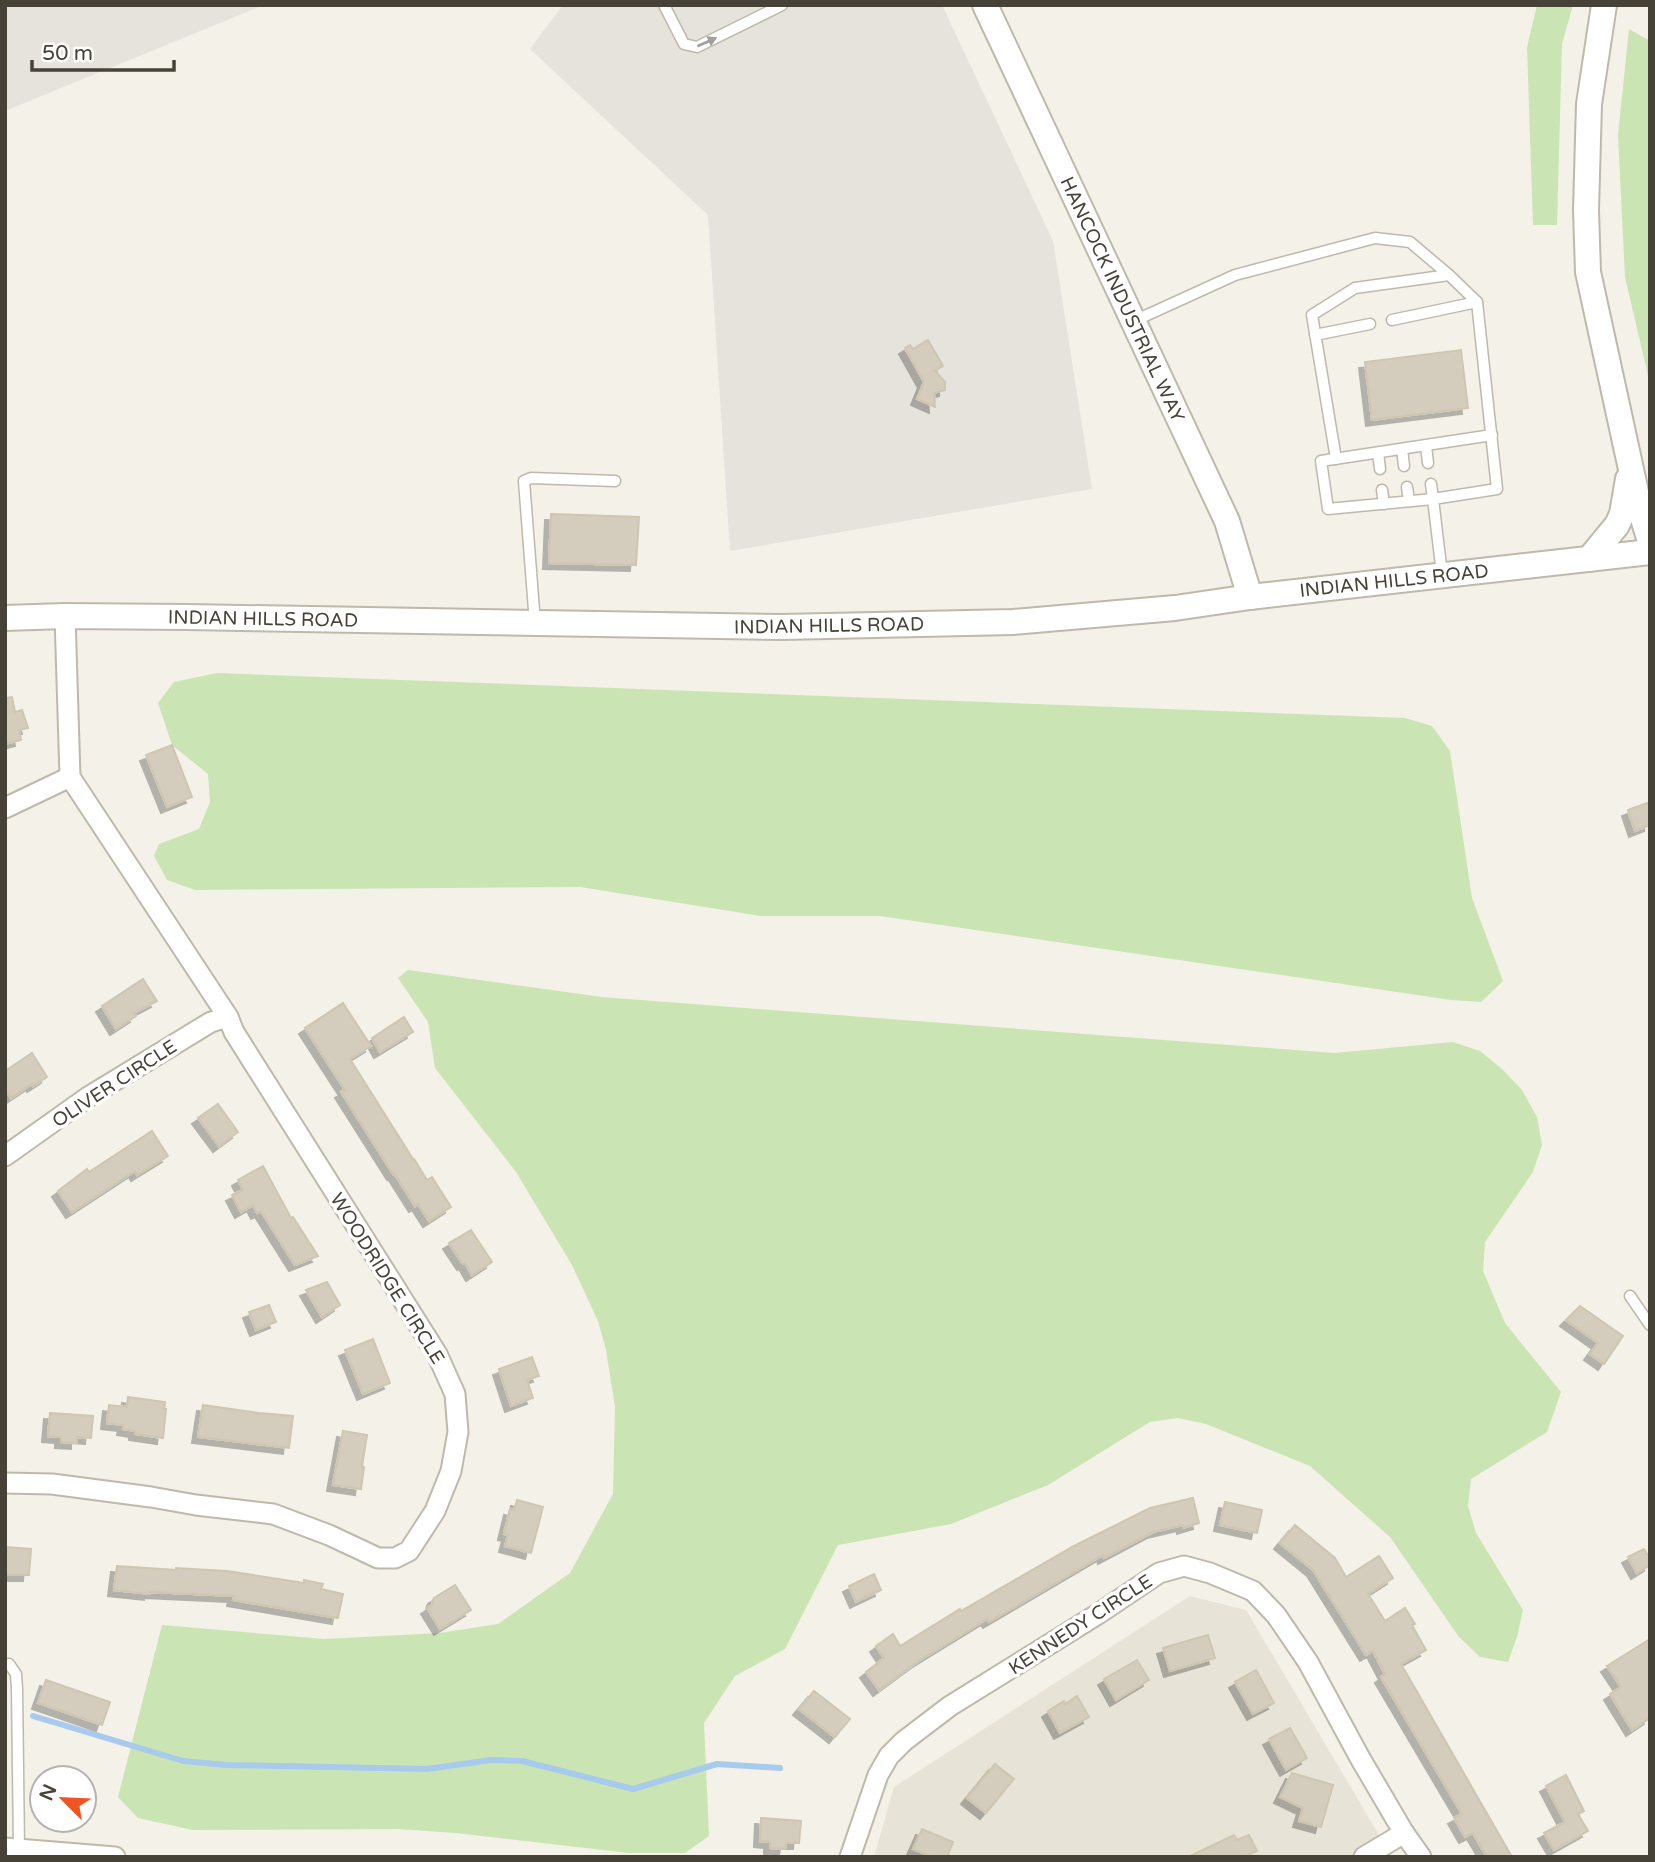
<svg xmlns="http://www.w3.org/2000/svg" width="1655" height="1862" font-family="'Varela Round',sans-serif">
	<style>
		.residential { fill: #e7e3d6 }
		.industrial { fill: #e6e2dc }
		.green { fill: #cae5b3 }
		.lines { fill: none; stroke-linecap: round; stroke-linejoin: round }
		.stream { stroke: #a7caed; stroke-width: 6 }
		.building { fill: #d4cdbe; stroke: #cfc6b1; stroke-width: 2; filter: url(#shadow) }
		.service-casing { stroke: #beb9ab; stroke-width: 13 }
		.minor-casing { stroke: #beb9ab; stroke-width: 23 }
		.tertiary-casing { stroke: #beb9ab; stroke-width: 28 }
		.service { stroke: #fff; stroke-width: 10 }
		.minor { stroke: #fff; stroke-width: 19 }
		.tertiary { stroke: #fff; stroke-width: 24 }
		.oneway { fill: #a2a09b }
		.labels { text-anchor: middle; stroke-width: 7; stroke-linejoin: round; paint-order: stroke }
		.street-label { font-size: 19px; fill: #464237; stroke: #fff }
	</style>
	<defs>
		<filter id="shadow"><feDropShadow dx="-6" dy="6" stdDeviation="0" flood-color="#0004"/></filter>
	</defs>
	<rect width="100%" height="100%" fill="#f3f1e8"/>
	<polygon class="residential" points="1190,1596 1246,1610 1392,1857 874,1857 894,1787"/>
	<g class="industrial">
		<polygon points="5,5 264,5 5,111"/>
		<polygon points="563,5 942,5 1053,241 1092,489 730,551 708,215 530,49"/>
	</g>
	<g class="green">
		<polygon points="1537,5 1573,5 1562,44 1557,225 1533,225 1527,47"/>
		<polygon points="1629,29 1650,41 1650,384 1625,277 1618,135"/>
		<polygon points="217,673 1405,718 1432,726 1450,751 1472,898 1503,981 1481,1002 1451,1000 880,916 761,916 580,887 195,890 167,880 154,856 159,844 199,829 210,802 208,774 172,745 158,703 174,682"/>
		<polygon points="408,970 602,997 1334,1053 1453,1042 1480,1051 1502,1069 1522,1090 1537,1117 1542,1145 1533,1172 1485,1242 1483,1271 1505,1323 1561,1392 1547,1432 1471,1479 1468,1506 1476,1533 1523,1610 1517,1637 1508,1662 1480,1657 1459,1637 1390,1537 1310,1466 1206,1424 1178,1418 1150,1422 1048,1485 951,1524 838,1545 785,1649 735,1676 704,1723 709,1836 685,1853 629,1853 455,1833 398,1829 193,1830 138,1818 118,1797 162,1625 324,1639 440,1633 498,1624 570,1573 613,1494 615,1407 606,1350 598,1321 572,1265 516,1172 435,1068 428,1022 398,978"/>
	</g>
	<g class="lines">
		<polyline class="stream" points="33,1716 183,1761 226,1765 427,1769 491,1760 522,1761 633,1789 717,1764 780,1768"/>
	</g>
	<g class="building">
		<polygon points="928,340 943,366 935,371 945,382 945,390 934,393 935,407 917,399 924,382 905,348 910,345 913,349"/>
		<polygon points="1461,350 1468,408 1372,420 1365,362"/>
		<polygon points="551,514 639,517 636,565 549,563"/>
		<polygon points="12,697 15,712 22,710 28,728 19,730 21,740 5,744 5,698"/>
		<polygon points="172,745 192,797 167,807 146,755"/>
		<polygon points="1650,802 1650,825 1635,831 1628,810"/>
		<polygon points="143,979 157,1001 134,1013 136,1016 116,1029 102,1006"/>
		<polygon points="343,1003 371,1046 350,1059 413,1159 414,1159 427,1180 432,1177 451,1207 429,1221 418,1204 415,1206 394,1173 393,1174 341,1092 345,1090 305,1028"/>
		<polygon points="404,1017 413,1032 380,1052 372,1038"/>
		<polygon points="32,1053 47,1077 33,1086 32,1084 11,1098 5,1089 5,1071"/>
		<polygon points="218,1104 238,1132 219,1146 198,1118"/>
		<polygon points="152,1131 168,1156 137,1175 135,1171 72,1212 58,1191 87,1169 89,1172"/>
		<polygon points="263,1166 291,1218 293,1217 318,1256 295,1265 261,1211 257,1213 253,1205 241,1212 232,1195 243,1190 238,1180"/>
		<polygon points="471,1230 492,1262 472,1275 465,1263 463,1264 449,1243"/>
		<polygon points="327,1282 340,1305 322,1317 306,1290"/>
		<polygon points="269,1305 276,1322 256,1330 249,1312"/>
		<polygon points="1580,1306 1623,1336 1604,1364 1590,1354 1598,1343 1566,1320"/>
		<polygon points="373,1339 390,1383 363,1394 345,1350"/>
		<polygon points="532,1357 539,1376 527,1380 533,1398 511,1406 499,1369"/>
		<polygon points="128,1397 165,1402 164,1409 166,1409 163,1438 135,1434 135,1431 123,1429 124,1425 107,1423 109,1405 127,1407"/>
		<polygon points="203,1405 259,1413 293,1416 289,1448 198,1437"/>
		<polygon points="50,1413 93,1416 91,1438 77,1437 77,1443 61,1442 61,1437 48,1436"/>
		<polygon points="343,1431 367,1435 362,1466 364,1467 361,1489 333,1485"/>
		<polygon points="1193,1498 1199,1523 1183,1528 1183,1525 1153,1532 1104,1558 1103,1555 989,1622 987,1619 917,1662 879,1690 866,1672 884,1658 876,1646 893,1634 900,1646 960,1609 961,1611 1074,1546 1150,1508"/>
		<polygon points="517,1500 543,1507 531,1553 505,1546 508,1535 504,1534 510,1509 514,1510"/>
		<polygon points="1225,1502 1262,1510 1257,1533 1220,1525"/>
		<polygon points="1295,1525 1335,1558 1346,1577 1379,1556 1393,1578 1368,1594 1385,1621 1405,1608 1415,1624 1412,1625 1426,1650 1401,1664 1512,1857 1487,1857 1473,1833 1465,1837 1454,1818 1462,1814 1381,1677 1385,1674 1373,1651 1366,1655 1313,1570 1280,1543"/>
		<polygon points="5,1547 31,1549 29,1575 5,1575"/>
		<polygon points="1644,1549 1650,1559 1650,1565 1637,1573 1628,1557"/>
		<polygon points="117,1566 176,1570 176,1568 227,1571 304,1583 304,1580 323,1584 321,1589 343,1594 338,1618 233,1600 234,1596 150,1592 150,1594 114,1590"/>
		<polygon points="874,1574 881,1590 856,1602 849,1586"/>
		<polygon points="455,1585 471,1610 440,1629 427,1608 433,1604 432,1602 434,1598"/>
		<polygon points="1208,1635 1215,1658 1170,1671 1163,1648"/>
		<polygon points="1650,1639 1650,1718 1632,1730 1610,1694 1621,1687 1607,1666"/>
		<polygon points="1137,1660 1149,1680 1116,1700 1104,1679"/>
		<polygon points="1256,1670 1274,1703 1253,1714 1235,1682"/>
		<polygon points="46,1680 110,1702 102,1725 38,1703"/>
		<polygon points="814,1691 850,1719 835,1737 799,1709"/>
		<polygon points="1077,1696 1089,1717 1060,1733 1048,1711 1064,1701 1065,1704"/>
		<polygon points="1290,1728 1307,1758 1286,1770 1269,1739"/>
		<polygon points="995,1764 1014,1779 986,1813 967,1798"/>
		<polygon points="1292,1773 1333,1785 1321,1827 1299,1821 1303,1808 1280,1797"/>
		<polygon points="1566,1775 1584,1811 1578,1814 1588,1831 1554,1850 1544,1833 1565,1822 1546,1786"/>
		<polygon points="761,1818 801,1821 799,1843 786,1843 785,1849 770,1848 770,1842 760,1841"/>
		<polygon points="922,1829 953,1842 947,1857 932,1857 913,1849"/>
		<polygon points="1234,1835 1237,1840 1249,1835 1257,1851 1244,1857 1188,1857"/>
	</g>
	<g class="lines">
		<g class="service-casing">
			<g id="service">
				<polyline points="664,5 684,44 697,47 782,5"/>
				<polyline points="1392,320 1477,302"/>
				<polyline points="1134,321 1235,275 1375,238 1410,242 1449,275 1477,302 1497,489 1433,499 1442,574"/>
				<polyline points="1315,335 1370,324"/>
				<polyline points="1426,446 1428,463"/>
				<polyline points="1402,449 1404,466"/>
				<polyline points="1378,453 1380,469"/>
				<polyline points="1336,459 1312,315 1355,288 1449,275"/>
				<polyline points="1431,484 1433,499 1328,509 1321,461 1492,435"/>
				<polyline points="1407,487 1409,501"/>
				<polyline points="1382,490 1384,504"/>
				<polyline points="535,623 524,481 531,478 615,481"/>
				<polyline points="1630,1296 1650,1325"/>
				<polyline points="9,1664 16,1674 17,1689 19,1849"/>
			</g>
		</g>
		<g class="minor-casing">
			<g id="minor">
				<polyline points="5,808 70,777"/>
				<polyline points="5,1156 88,1097 211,1022 228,1017"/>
				<polyline points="5,1483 52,1484 151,1497 196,1505 273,1514 329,1535 378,1558 395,1558 409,1551 435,1511 451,1471 458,1432 455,1394 437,1354 234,1032 228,1017 70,777 65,616"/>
				<polyline points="5,1848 115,1857"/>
				<polyline points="850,1857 878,1775 889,1756 904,1741 950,1706 1098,1614 1159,1573 1184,1566 1210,1573 1253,1591 1276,1615 1308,1662 1360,1758 1404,1833 1421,1857"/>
				<polyline points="1364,1857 1404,1833"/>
			</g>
		</g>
		<g class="tertiary-casing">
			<g id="tertiary">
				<polyline points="985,5 1227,521 1250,597"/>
				<polyline points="1604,5 1589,104 1586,210 1588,272 1639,506 1650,541"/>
				<polyline points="1589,559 1617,525 1622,514 1628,479"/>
				<polyline points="5,618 65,616 187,617 782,627 1013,622 1175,608 1250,597 1650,552"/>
			</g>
		</g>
		<use href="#service" class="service"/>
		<use href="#minor" class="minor"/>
		<use href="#tertiary" class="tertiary"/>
	</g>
	<defs><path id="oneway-solid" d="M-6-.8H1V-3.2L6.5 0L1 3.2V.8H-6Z" transform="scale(1.75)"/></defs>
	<use class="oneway" href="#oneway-solid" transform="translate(707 42) rotate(-24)"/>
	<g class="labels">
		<g class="street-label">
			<text transform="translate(1123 299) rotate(65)" y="7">HANCOCK INDUSTRIAL WAY</text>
			<text transform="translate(1394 580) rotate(-6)" y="7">INDIAN HILLS ROAD</text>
			<text transform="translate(263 618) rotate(1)" y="7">INDIAN HILLS ROAD</text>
			<text transform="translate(829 625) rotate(-1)" y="7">INDIAN HILLS ROAD</text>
			<text transform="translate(114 1083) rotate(-33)" y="7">OLIVER CIRCLE</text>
			<text transform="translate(388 1278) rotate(58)" y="7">WOODRIDGE CIRCLE</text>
			<text transform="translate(1080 1624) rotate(-33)" y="7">KENNEDY CIRCLE</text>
		</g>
	</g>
	<rect width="1655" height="1862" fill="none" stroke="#464237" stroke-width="14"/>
	<g transform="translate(63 1799) rotate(294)"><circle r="33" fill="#ffffff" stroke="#b5b3af" stroke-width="2"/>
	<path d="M0-5L12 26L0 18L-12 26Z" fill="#f05422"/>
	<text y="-10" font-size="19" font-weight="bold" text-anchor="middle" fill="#464237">N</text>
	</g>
	<path d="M32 60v10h142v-10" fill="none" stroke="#464237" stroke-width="3.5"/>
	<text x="42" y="60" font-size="21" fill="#464237" stroke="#ffffff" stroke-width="5" paint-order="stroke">50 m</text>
</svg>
